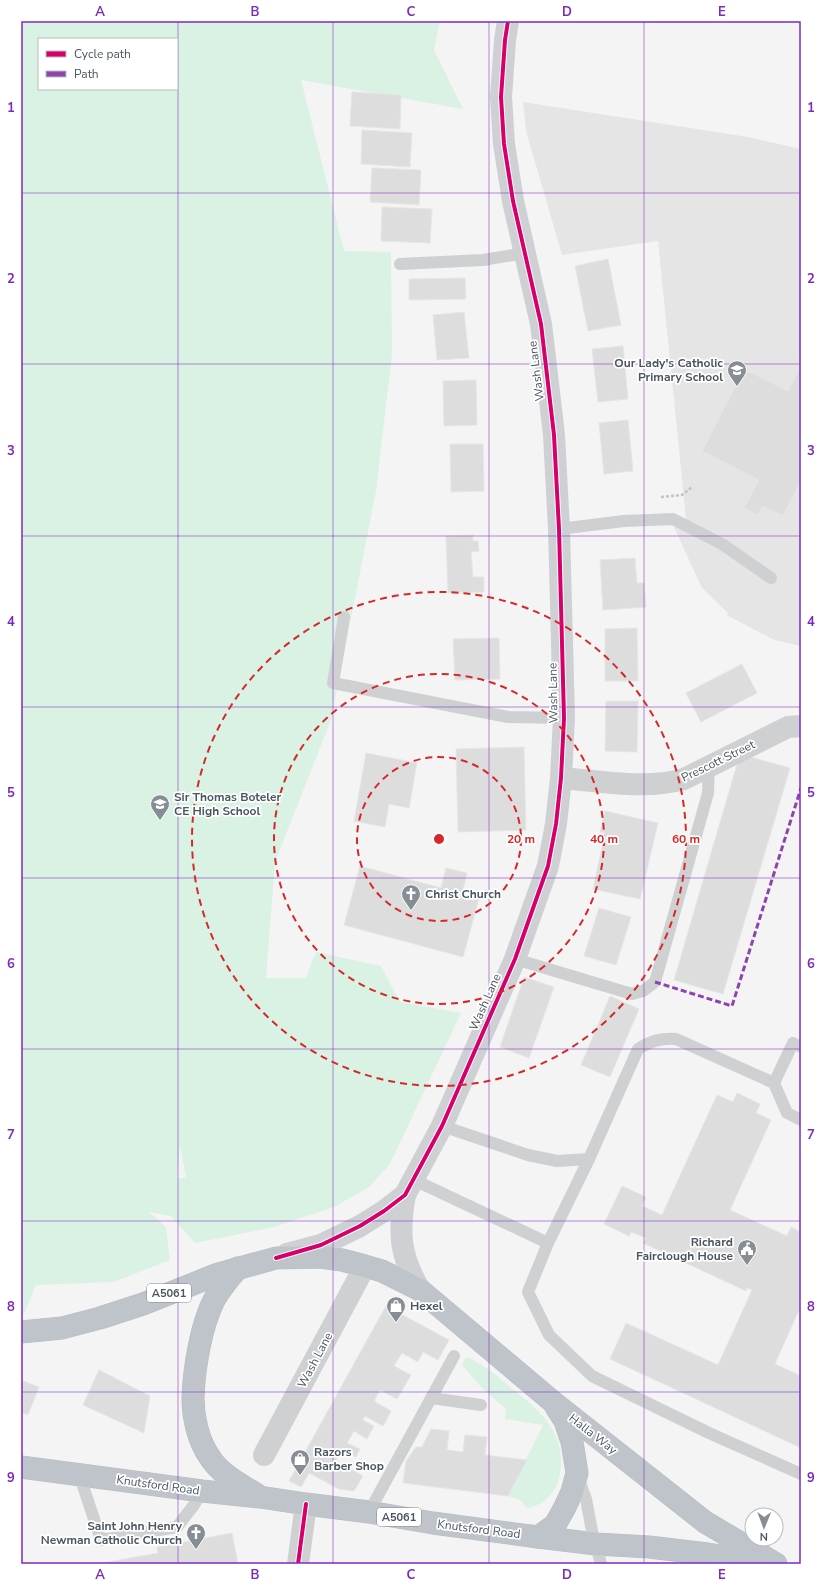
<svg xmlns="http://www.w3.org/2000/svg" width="822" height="1585" font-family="'Nunito Sans',sans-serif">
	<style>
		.education { fill: #e6e5e6 }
		.green { fill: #d9f2e3; fill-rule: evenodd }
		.building { fill: #ddddde; stroke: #e5e6e7 }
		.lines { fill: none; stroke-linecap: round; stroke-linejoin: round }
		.highway-casing { stroke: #b9bec3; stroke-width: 23 }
		.path { stroke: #bcc7c4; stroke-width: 2.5; stroke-dasharray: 3 2; stroke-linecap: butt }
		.lane { stroke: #ced0d2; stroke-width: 12 }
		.street { stroke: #ced0d2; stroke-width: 22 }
		.secondary { stroke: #ced0d4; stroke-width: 22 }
		.highway { stroke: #bec4c9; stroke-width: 22 }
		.quiet { stroke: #8e44ad; stroke-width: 3; stroke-dasharray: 6 3; stroke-linecap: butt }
		.cycleway-casing { stroke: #fff; stroke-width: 6 }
		.cycleway { stroke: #d6006c; stroke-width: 4 }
		.grid { fill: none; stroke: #7b2cbf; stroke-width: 1; stroke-opacity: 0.55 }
		.ring { fill: none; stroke: #d62828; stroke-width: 2; stroke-dasharray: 7 5 }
		.labels { text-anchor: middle; stroke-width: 3.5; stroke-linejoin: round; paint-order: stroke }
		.shield { fill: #fff; stroke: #808990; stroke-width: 1 }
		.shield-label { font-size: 11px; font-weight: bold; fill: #4a5661 }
		.poi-label { font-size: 12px; font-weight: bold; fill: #4a5661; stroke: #fff; text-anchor: start }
		.street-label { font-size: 12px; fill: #4a5661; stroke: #fff }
		.centre { fill: #d62828; stroke: #fff; stroke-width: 2 }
		.ring-label { font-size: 12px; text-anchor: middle; font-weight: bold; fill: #d62828; stroke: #fff; stroke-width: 3.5; stroke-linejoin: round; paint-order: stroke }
		.neatline { fill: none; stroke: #7b2cbf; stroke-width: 1.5 }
		.grid-label { font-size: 13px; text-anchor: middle; font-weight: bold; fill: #7b2cbf }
	</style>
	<rect width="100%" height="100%" fill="#f4f4f4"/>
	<polygon class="education" points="523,102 748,137 801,149 801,646 774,640 727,615 728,613 702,588 673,525 686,519 658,241 562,255 526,131"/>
	<g class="green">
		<path d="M 21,21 L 440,21 L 434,50 L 463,109 L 301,80 L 344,251 L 391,252 L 392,354 L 376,491 L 331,720 L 275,862 L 266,978 L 306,978 L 316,952 L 381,966 L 400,1002 L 461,1013 L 390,1164 L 369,1187 L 334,1207 L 274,1227 L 195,1243 L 171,1216 L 149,1212 L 166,1227 L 170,1260 L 114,1282 L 36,1285 L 24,1314 L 21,1314 ZM 39,39 L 177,39 L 177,89 L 39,89 ZM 180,1146 L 186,1177 L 177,1179 Z"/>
		<path d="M 466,1357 C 482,1363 496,1375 509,1386 C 533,1406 561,1425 561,1461 C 561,1469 560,1477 557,1485 C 551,1497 541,1506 527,1508 L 520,1500 L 508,1496 L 543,1425 L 505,1419 L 506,1409 L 482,1388 L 462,1365 Z"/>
	</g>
	<g class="building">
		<polygon points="352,92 401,95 400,129 350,126"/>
		<polygon points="362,130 412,133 410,167 361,164"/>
		<polygon points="372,168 421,170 419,205 370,202"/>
		<polygon points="382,207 432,209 430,243 381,241"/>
		<polygon points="608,259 621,325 588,331 575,266"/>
		<polygon points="465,278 466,299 409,300 409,279"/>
		<polygon points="464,312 469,358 437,360 433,315"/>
		<polygon points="623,346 628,399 598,402 592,349"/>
		<polygon points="801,367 801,481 783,516 763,506 758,515 744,508 759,480 702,451 744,369 788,391"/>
		<polygon points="476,380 477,425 444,426 443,381"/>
		<polygon points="628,420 633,471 604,474 599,423"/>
		<polygon points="450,444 483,444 484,491 451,492"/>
		<polygon points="473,535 473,541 478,541 479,551 471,552 473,577 484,577 484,592 448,593 446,536"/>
		<polygon points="635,558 637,583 644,583 646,607 603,610 600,560"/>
		<polygon points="637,628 638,681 605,681 605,629"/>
		<polygon points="499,638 500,679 455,680 453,639"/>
		<polygon points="742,664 757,693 701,722 686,693"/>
		<polygon points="606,701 638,701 637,752 605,751"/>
		<polygon points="524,747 526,830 458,832 456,749"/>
		<polygon points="366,753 417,763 409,808 389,804 385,827 354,821"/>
		<polygon points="740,754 790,768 723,994 674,980"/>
		<polygon points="605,811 658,823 640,899 593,889 605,833 600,832"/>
		<polygon points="360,866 441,888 446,868 467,873 462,894 479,898 463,957 344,925"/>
		<polygon points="599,908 631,917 616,965 584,956"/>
		<polygon points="524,977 554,987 529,1058 500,1047"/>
		<polygon points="610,996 639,1009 610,1077 581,1065"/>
		<polygon points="737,1093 760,1104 756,1113 771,1120 730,1210 787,1236 791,1227 801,1232 801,1313 798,1312 775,1364 801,1376 801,1448 610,1359 626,1323 718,1365 752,1290 747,1288 746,1291 643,1243 646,1238 631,1232 629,1236 604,1224 622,1186 646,1197 642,1206 662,1215 717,1095 733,1102"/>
		<polygon points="386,1306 449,1340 438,1360 423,1352 418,1362 402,1353 394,1366 411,1375 397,1399 380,1390 374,1401 391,1411 384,1425 383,1426 365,1416 363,1420 374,1426 367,1439 354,1431 347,1443 360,1449 356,1457 343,1450 336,1461 363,1476 354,1491 339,1489 309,1473 301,1487 289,1481"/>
		<polygon points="99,1370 150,1396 144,1433 83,1405"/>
		<polygon points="21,1380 39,1387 28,1415 21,1412"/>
		<polygon points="431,1429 449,1431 447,1450 463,1452 465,1435 487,1437 485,1455 527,1460 508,1496 403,1483 406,1461 416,1447 422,1447"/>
		<polygon points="232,1533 238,1564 97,1564 158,1553 157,1547"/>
	</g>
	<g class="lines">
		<g class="highway-casing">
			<g id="highway">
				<path d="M 238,1268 C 229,1278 221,1288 214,1300 C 201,1326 194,1368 193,1398 C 193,1417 198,1440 209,1456 C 219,1473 239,1484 256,1494"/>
				<polyline points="21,1332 62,1328 100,1318 143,1304 218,1274 276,1258 320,1257 342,1260 365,1266 382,1271 420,1290 553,1402 705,1522 776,1564"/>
				<polyline points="21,1467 202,1491 260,1497 306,1504 369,1512 433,1523 538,1537 596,1544 649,1547 708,1554 765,1563"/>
				<polyline points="538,1537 555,1525 564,1509 572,1492 577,1473 572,1442 565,1421 556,1407"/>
			</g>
		</g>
		<polyline class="path" points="661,497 682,495 692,487"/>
		<g class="lane">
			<polyline points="400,264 483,260 525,253"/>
			<polyline points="559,529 624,521 673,519 722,544 771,578"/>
			<polyline points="344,617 333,683 508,717 564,718"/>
			<polyline points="515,959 632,994 643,991 655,982 708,793 709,766"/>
			<polyline points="774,1083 787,1113 801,1120"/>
			<path d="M 442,1126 L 528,1155 L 557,1161 L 589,1159 L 638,1049 C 651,1041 660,1038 676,1039 L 774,1083 L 793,1043 L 801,1047"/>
			<polyline points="414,1180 548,1243 528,1292 549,1335 592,1376 709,1433 801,1474"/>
			<polyline points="548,1243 589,1159"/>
			<polyline points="431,1398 481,1405"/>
			<polyline points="79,1474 101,1540 177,1527 194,1505 202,1491"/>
			<polyline points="578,1477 586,1499 592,1531 601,1564"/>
			<polyline points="369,1512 454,1356"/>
		</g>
		<g class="street">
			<path d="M 561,778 C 600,781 646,790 684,779 L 788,727 L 801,726"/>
			<polyline points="264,1455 365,1266"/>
			<polyline points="298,1564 306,1504"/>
		</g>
		<g class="secondary">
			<path d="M 405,1195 C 398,1233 400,1256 420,1290"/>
			<polyline points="287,1254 321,1245 360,1226 384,1211 405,1195 442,1126 515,959 548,866 556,824 561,778 564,718 559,529 554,435 541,324 513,201 504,144 501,97 505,40 508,21"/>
		</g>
		<use href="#highway" class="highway"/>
		<polyline class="quiet" points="655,982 732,1006 801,788"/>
		<g class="cycleway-casing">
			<g id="cycleway">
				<polyline points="276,1258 321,1245 360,1226 384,1211 405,1195 442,1126 515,959 548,866 556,824 561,778 564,718 559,529 554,435 541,324 513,201 504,144 501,97 505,40 508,21"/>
				<polyline points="298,1564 306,1504"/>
			</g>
		</g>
		<use href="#cycleway" class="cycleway"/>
	</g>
	<path class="grid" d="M 178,21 L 178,1564M 333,21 L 333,1564M 489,21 L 489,1564M 644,21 L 644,1564M 21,193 L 801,193M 21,364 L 801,364M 21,536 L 801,536M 21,707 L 801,707M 21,878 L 801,878M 21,1049 L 801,1049M 21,1221 L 801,1221M 21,1392 L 801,1392"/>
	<g class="ring">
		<circle cx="439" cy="839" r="82"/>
		<circle cx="439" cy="839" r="165"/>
		<circle cx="439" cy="839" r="247"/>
	</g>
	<defs>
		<g id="school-pin" transform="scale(1)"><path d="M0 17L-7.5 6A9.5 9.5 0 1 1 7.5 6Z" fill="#868d94" stroke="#fff"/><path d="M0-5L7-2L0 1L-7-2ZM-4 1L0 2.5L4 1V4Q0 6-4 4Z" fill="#fff"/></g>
		<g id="church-pin" transform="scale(1)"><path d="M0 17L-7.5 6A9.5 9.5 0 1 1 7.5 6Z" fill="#868d94" stroke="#fff"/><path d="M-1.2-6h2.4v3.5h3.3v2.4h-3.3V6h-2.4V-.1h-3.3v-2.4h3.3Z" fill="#fff"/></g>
		<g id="civic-pin" transform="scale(1)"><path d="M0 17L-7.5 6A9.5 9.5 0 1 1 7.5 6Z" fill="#868d94" stroke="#fff"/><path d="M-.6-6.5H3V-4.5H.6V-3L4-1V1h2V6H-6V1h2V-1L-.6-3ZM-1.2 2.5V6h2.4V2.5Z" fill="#fff"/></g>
		<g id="shop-pin" transform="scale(1)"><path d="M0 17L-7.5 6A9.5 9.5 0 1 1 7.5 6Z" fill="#868d94" stroke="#fff"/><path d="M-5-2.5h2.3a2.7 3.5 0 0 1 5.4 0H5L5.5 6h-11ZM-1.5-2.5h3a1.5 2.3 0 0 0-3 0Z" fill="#fff"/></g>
	</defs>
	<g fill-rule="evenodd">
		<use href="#school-pin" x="737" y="370"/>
		<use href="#school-pin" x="160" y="804"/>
		<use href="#church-pin" x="411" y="894"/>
		<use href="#civic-pin" x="747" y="1249"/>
		<use href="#shop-pin" x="396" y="1306"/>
		<use href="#shop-pin" x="300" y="1459"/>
		<use href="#church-pin" x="196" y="1533"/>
	</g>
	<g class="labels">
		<g class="shield">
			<rect x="147" y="1284" width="44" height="18" rx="3"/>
			<rect x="377" y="1508" width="44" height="18" rx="3"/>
		</g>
		<g class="shield-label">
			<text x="169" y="1297">A5061</text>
			<text x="399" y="1521">A5061</text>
		</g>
		<g class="poi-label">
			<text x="723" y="367" text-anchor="end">Our Lady's Catholic<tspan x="723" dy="14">Primary School</tspan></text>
			<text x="174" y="801">Sir Thomas Boteler<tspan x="174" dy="14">CE High School</tspan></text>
			<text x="425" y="898">Christ Church</text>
			<text x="733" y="1246" text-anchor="end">Richard<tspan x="733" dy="14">Fairclough House</tspan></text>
			<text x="410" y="1310">Hexel</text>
			<text x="314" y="1456">Razors<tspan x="314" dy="14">Barber Shop</tspan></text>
			<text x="182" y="1530" text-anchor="end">Saint John Henry<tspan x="182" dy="14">Newman Catholic Church</tspan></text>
		</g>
		<g class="street-label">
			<text transform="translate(536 371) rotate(-97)" y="4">Wash Lane</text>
			<text transform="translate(553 693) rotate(-91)" y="4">Wash Lane</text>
			<text transform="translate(718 761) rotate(-26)" y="4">Prescott Street</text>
			<text transform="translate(485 1002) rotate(-66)" y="4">Wash Lane</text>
			<text transform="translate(315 1360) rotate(-62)" y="4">Wash Lane</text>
			<text transform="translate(593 1434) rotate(38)" y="4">Halla Way</text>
			<text transform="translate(158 1485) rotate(8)" y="4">Knutsford Road</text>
			<text transform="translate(479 1529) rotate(7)" y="4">Knutsford Road</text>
		</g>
	</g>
	<circle cx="439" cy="839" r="6" class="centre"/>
	<g class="ring-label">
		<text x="521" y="843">20 m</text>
		<text x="604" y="843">40 m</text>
		<text x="686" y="843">60 m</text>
	</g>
	<rect width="822" height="1585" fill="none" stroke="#ffffff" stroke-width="44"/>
	<rect x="38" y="38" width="140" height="52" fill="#ffffff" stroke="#b7bbc0"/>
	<rect x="46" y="51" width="20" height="6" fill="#d6006c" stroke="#b7bbc0"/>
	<text x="74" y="58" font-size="12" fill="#4a5661">Cycle path</text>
	<rect x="46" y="71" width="20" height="6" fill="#8e44ad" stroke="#b7bbc0"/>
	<text x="74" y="78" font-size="12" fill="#4a5661">Path</text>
	<g transform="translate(764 1527) rotate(181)"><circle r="19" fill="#ffffff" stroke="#b7bbc0"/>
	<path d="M0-3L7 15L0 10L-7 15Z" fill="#868d94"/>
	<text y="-6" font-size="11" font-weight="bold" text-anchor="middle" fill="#4a5661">N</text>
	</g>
	<rect x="22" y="22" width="778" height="1541" class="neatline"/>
	<g class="grid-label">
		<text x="100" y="16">A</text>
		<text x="255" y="16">B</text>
		<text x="411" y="16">C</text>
		<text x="567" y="16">D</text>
		<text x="722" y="16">E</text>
		<text x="11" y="112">1</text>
		<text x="811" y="112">1</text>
		<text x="11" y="283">2</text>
		<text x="811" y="283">2</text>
		<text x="11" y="455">3</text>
		<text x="811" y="455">3</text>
		<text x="11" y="626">4</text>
		<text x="811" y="626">4</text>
		<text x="11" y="797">5</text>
		<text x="811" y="797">5</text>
		<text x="11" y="968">6</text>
		<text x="811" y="968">6</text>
		<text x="11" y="1139">7</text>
		<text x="811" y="1139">7</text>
		<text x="11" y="1311">8</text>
		<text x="811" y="1311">8</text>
		<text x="11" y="1482">9</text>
		<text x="811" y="1482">9</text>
		<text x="100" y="1579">A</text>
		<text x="255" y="1579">B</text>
		<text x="411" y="1579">C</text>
		<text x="567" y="1579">D</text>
		<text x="722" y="1579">E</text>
	</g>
</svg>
